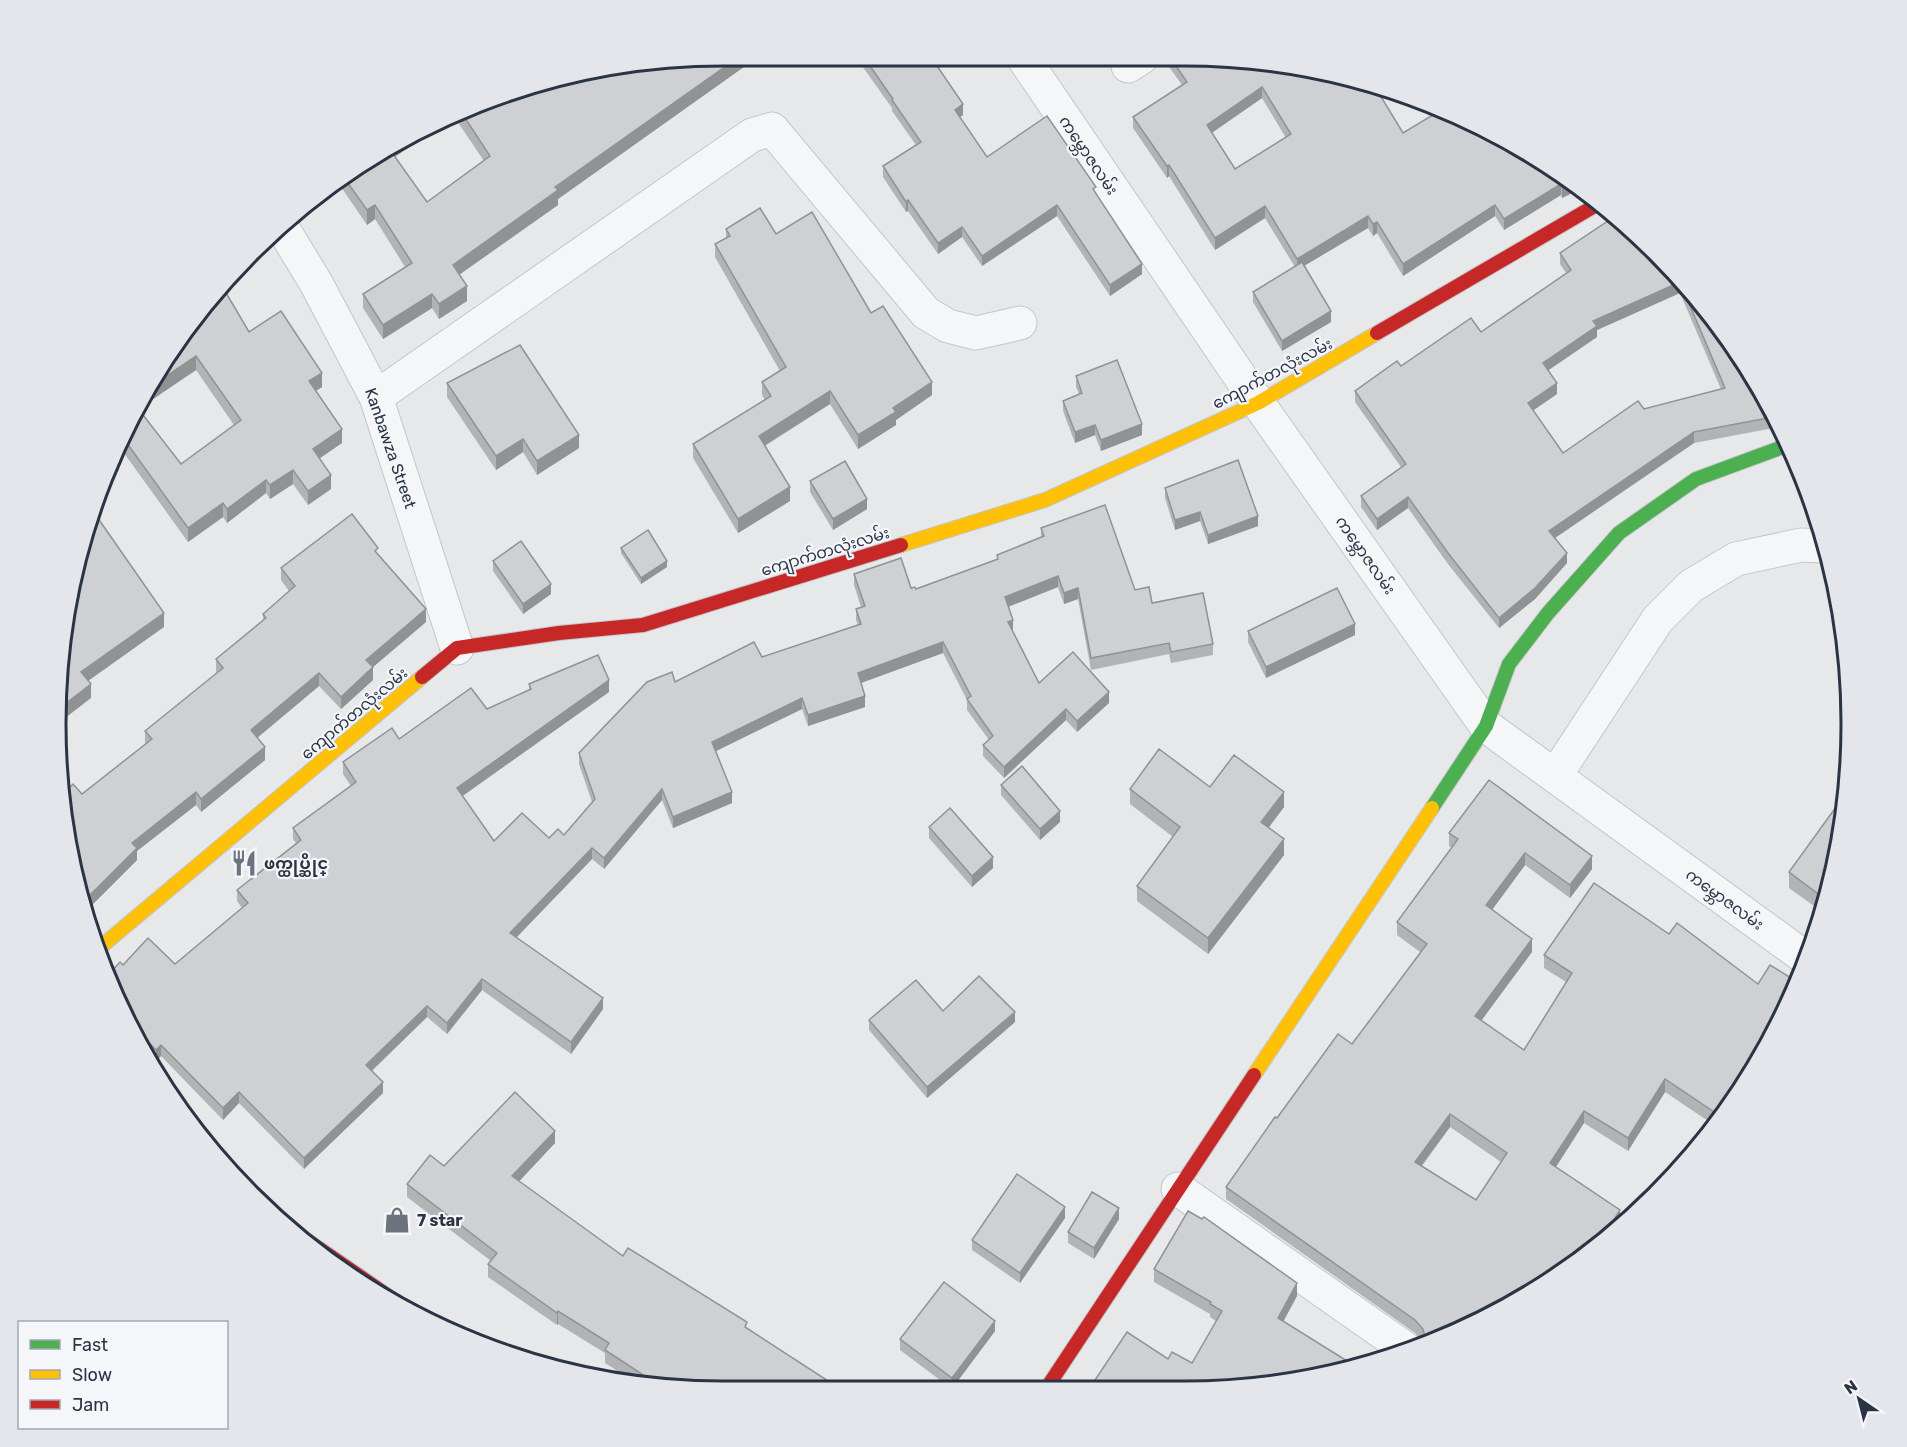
<svg xmlns="http://www.w3.org/2000/svg" width="1907" height="1447" font-family="Rubik,'Noto Sans Myanmar',sans-serif">
	<style>
		.lines { fill: none; stroke-linecap: round; stroke-linejoin: round }
		.street-casing { stroke: #c4c6c8; stroke-width: 35 }
		.fast-casing { stroke: #c4c6c8; stroke-width: 16 }
		.slow-casing { stroke: #c4c6c8; stroke-width: 16 }
		.jam-casing { stroke: #c4c6c8; stroke-width: 16 }
		.street { stroke: #f5f6f7; stroke-width: 33 }
		.fast { stroke: #4caf50; stroke-width: 14 }
		.slow { stroke: #ffc107; stroke-width: 14 }
		.jam { stroke: #c62828; stroke-width: 14 }
		.wall { fill: #b1b3b5; fill-rule: evenodd }
		.shaded-wall { fill: #909294 }
		.building { fill: #ced0d3; stroke: #909294; stroke-width: 1.5; fill-rule: evenodd }
		.labels { text-anchor: middle; stroke-width: 4.5; stroke-linejoin: round; paint-order: stroke }
		.street-label { font-size: 16px; fill: #2b3445; stroke: #f4f6f9 }
		.poi-label { font-size: 16px; font-weight: bold; fill: #2b3445; stroke: #f4f6f9; text-anchor: start }
		.rim { fill: none; stroke: #2b3445; stroke-width: 3 }
	</style>
	<rect width="100%" height="100%" fill="#e6e8ea"/>
	<g class="lines">
		<g class="street-casing">
			<g id="street">
				<polyline points="1022,56 1258,403 1486,726 1807,959"/>
				<polyline points="1128,66 1142,57"/>
				<polyline points="282,227 316,283 376,397 457,648"/>
				<polyline points="376,397 752,135 772,129 926,313 948,326 976,333 1020,323"/>
				<polyline points="1555,776 1658,619 1691,586 1736,559 1801,545 1824,546"/>
				<polyline points="1178,1189 1406,1349"/>
			</g>
		</g>
		<g class="fast-casing">
			<polyline id="fast" points="1432,808 1486,726 1509,664 1548,613 1619,533 1696,479 1788,445"/>
		</g>
		<g class="slow-casing">
			<g id="slow">
				<polyline points="901,545 1045,500 1258,403 1377,333"/>
				<polyline points="97,950 422,677"/>
				<polyline points="1254,1075 1432,808"/>
			</g>
		</g>
		<g class="jam-casing">
			<g id="jam">
				<polyline points="1377,333 1598,204"/>
				<polyline points="422,677 457,648 559,633 643,625 901,545"/>
				<polyline points="295,1232 400,1304"/>
				<polyline points="1048,1386 1254,1075"/>
			</g>
		</g>
		<use href="#street" class="street"/>
		<use href="#fast" class="fast"/>
		<use href="#slow" class="slow"/>
		<use href="#jam" class="jam"/>
	</g>
	<g class="wall">
		<polygon points="748,56 748,64 558,199 558,205 459,275 467,301 439,319 432,308 383,339 363,308 363,294 405,267 375,219 367,225 339,184 389,145 448,121 395,157 427,202 484,161 455,118 550,78"/>
		<polygon points="855,56 935,56 939,68 963,115 960,117 987,157 1096,193 1142,274 1110,296 1057,216 982,266 962,237 938,254 908,211 906,212 883,177 883,166 916,145 892,111 892,108"/>
		<path d="M 1162,57 L 1227,57 L 1403,133 L 1555,168 L 1580,189 L 1562,198 L 1561,195 L 1504,230 L 1495,216 L 1403,276 L 1377,233 L 1373,236 L 1368,228 L 1304,266 L 1331,322 L 1282,351 L 1253,302 L 1253,292 L 1295,267 L 1265,218 L 1215,250 L 1169,176 L 1167,178 L 1133,128 L 1133,117 L 1182,85 ZM 1262,98 L 1286,138 L 1235,169 L 1212,133 Z"/>
		<polygon points="726,229 776,234 871,313 932,395 896,420 896,425 858,449 830,404 765,446 790,501 738,533 693,458 693,444 765,400 762,395 762,382 780,371 715,257 715,244 726,238"/>
		<path d="M 1656,251 L 1739,352 L 1779,427 L 1694,443 L 1555,538 L 1567,563 L 1535,599 L 1499,628 L 1448,564 L 1408,508 L 1377,530 L 1361,507 L 1361,496 L 1401,467 L 1355,402 L 1355,391 L 1401,366 L 1481,332 L 1566,273 L 1560,264 L 1560,253 ZM 1680,293 L 1721,389 L 1644,409 L 1563,453 L 1533,410 L 1557,394 L 1548,370 L 1597,337 L 1597,330 Z"/>
		<path d="M 249,332 L 322,387 L 316,391 L 342,443 L 319,458 L 331,489 L 308,505 L 293,484 L 270,499 L 266,493 L 227,523 L 223,517 L 188,542 L 124,453 L 113,461 L 125,428 L 168,352 ZM 196,370 L 234,425 L 181,464 L 138,409 Z"/>
		<polygon points="1076,376 1142,435 1101,451 1095,435 1075,443 1063,411 1063,401 1079,394 1076,387"/>
		<polygon points="447,383 579,448 537,475 523,452 496,470 447,397"/>
		<polygon points="810,481 867,509 833,530 810,492"/>
		<polygon points="1165,488 1258,526 1208,544 1200,521 1175,530 1165,498"/>
		<polygon points="1041,528 1135,590 1152,603 1213,644 1213,655 1171,663 1169,654 1091,670 1078,599 1064,604 1058,587 1008,607 1013,631 1039,683 1109,703 1077,732 1066,720 1004,778 983,756 983,745 989,740 967,710 967,700 943,653 861,683 865,707 808,726 802,709 716,751 732,803 673,828 662,800 604,869 592,859 517,937 603,1009 571,1054 482,990 447,1034 427,1017 372,1071 383,1093 304,1169 239,1103 223,1120 161,1056 156,1061 146,1050 109,974 123,965 175,964 242,908 237,901 237,890 296,843 293,839 293,828 351,786 343,774 343,762 399,739 487,709 529,690 529,684 609,692 462,796 494,841 549,838 564,835 592,802 579,764 579,753 675,682 762,657 858,625 856,620 856,609 861,607 854,585 854,574 916,589 997,560 997,555 1041,537"/>
		<polygon points="621,548 667,567 641,584 621,553"/>
		<polygon points="378,554 426,622 373,667 373,680 341,709 319,686 257,738 265,760 201,812 196,805 137,851 137,860 86,911 62,795 82,794 145,744 145,731 217,673 216,671 216,659 263,620 263,614 289,591 281,580 281,568"/>
		<polygon points="493,561 551,594 523,614 493,571"/>
		<polygon points="1248,631 1355,635 1266,678 1248,642"/>
		<polygon points="1001,785 1060,822 1040,840 1001,795"/>
		<polygon points="1210,787 1284,807 1268,828 1284,855 1208,954 1137,901 1137,886 1173,837 1130,804 1130,789"/>
		<polygon points="929,827 993,868 972,887 929,838"/>
		<path d="M 1449,833 L 1592,869 L 1570,898 L 1525,865 L 1492,910 L 1532,952 L 1481,1021 L 1524,1050 L 1566,982 L 1544,968 L 1544,955 L 1594,883 L 1739,1094 L 1714,1125 L 1665,1092 L 1628,1151 L 1584,1123 L 1556,1167 L 1620,1223 L 1618,1227 L 1555,1279 L 1439,1341 L 1423,1342 L 1415,1333 L 1226,1199 L 1226,1187 L 1277,1118 L 1352,1044 L 1420,952 L 1397,935 L 1397,922 L 1452,848 L 1449,846 ZM 1450,1127 L 1501,1162 L 1476,1200 L 1422,1166 Z"/>
		<polygon points="1839,853 1821,911 1789,888 1789,872"/>
		<polygon points="943,1011 1015,1022 927,1098 869,1030 869,1020"/>
		<polygon points="555,1143 519,1181 623,1256 747,1329 836,1386 641,1386 605,1363 605,1353 558,1324 557,1325 488,1277 488,1264 491,1261 407,1197 407,1184 444,1166"/>
		<polygon points="1065,1218 1020,1283 972,1250 972,1240"/>
		<polygon points="1119,1219 1094,1259 1068,1243 1068,1232"/>
		<polygon points="1154,1269 1297,1296 1283,1322 1270,1386 1168,1359 1192,1363 1216,1321 1210,1317 1210,1314 1154,1282"/>
		<polygon points="995,1331 954,1386 948,1386 900,1350 900,1339"/>
	</g>
	<g class="shaded-wall">
		<polygon points="740,56 748,56 748,64 558,199 558,205 453,279 453,265 555,187"/>
		<polygon points="1262,87 1262,98 1207,136 1207,125"/>
		<polygon points="963,104 963,115 955,120 955,110"/>
		<polygon points="448,121 388,161 388,147 393,143"/>
		<polygon points="1169,165 1169,176 1167,178 1167,166"/>
		<polygon points="1571,182 1580,189 1562,198 1562,187"/>
		<polygon points="1561,184 1561,195 1504,230 1504,219"/>
		<polygon points="908,200 908,211 906,212 906,202"/>
		<polygon points="375,205 375,219 367,225 367,210"/>
		<polygon points="1057,205 1057,216 982,266 982,256"/>
		<polygon points="1495,205 1495,216 1403,276 1403,264"/>
		<polygon points="1265,206 1265,218 1215,250 1215,238"/>
		<polygon points="1368,216 1368,228 1297,270 1297,259"/>
		<polygon points="1377,222 1377,233 1373,236 1373,224"/>
		<polygon points="962,227 962,237 938,254 938,243"/>
		<polygon points="1142,264 1142,274 1110,296 1110,285"/>
		<polygon points="1680,282 1680,293 1597,330 1597,337 1543,374 1543,363 1593,321"/>
		<polygon points="467,286 467,301 439,319 439,304"/>
		<polygon points="432,294 432,308 383,339 383,325"/>
		<polygon points="1331,311 1331,322 1282,351 1282,341"/>
		<polygon points="196,356 196,370 134,412 147,389"/>
		<polygon points="322,373 322,387 309,395 309,381"/>
		<polygon points="932,382 932,395 896,420 896,425 858,449 858,435 893,408"/>
		<polygon points="1557,383 1557,394 1528,414 1528,403"/>
		<polygon points="830,391 830,404 759,449 759,436"/>
		<polygon points="1142,424 1142,435 1101,451 1101,440"/>
		<polygon points="1095,425 1095,435 1075,443 1075,432"/>
		<polygon points="342,429 342,443 313,463 313,449"/>
		<polygon points="1694,432 1694,443 1549,542 1549,531"/>
		<polygon points="579,435 579,448 537,475 537,461"/>
		<polygon points="124,439 124,453 113,461 120,442"/>
		<polygon points="523,439 523,452 496,470 496,456"/>
		<polygon points="293,470 293,484 270,499 270,485"/>
		<polygon points="331,475 331,489 308,505 308,491"/>
		<polygon points="266,480 266,493 227,523 227,509"/>
		<polygon points="790,487 790,501 738,533 738,519"/>
		<polygon points="1408,497 1408,508 1377,530 1377,519"/>
		<polygon points="867,499 867,509 833,530 833,519"/>
		<polygon points="223,503 223,517 188,542 188,528"/>
		<polygon points="1200,512 1200,521 1175,530 1175,520"/>
		<polygon points="1258,516 1258,526 1208,544 1208,535"/>
		<polygon points="1567,553 1567,563 1535,599 1499,628 1499,618"/>
		<polygon points="667,561 667,567 641,584 641,578"/>
		<polygon points="1058,576 1058,587 1005,608 1005,597"/>
		<polygon points="551,584 551,594 523,614 523,604"/>
		<polygon points="1078,588 1078,599 1064,604 1064,593"/>
		<polygon points="426,609 426,622 366,673 366,660"/>
		<polygon points="164,613 164,627 81,686 81,672"/>
		<polygon points="1013,620 1013,631 1008,622"/>
		<polygon points="1355,624 1355,635 1266,678 1266,667"/>
		<polygon points="943,642 943,653 858,684 858,673"/>
		<polygon points="373,667 373,680 341,709 341,697"/>
		<polygon points="319,673 319,686 251,743 251,730"/>
		<polygon points="609,680 609,692 457,800 457,788"/>
		<polygon points="91,684 91,698 60,722 61,707"/>
		<polygon points="1109,692 1109,703 1077,732 1077,721"/>
		<polygon points="865,696 865,707 808,726 808,715"/>
		<polygon points="802,698 802,709 712,753 712,742"/>
		<polygon points="1066,709 1066,720 1004,778 1004,767"/>
		<polygon points="265,747 265,760 201,812 201,799"/>
		<polygon points="662,789 662,800 604,869 604,858"/>
		<polygon points="196,792 196,805 137,851 137,860 86,911 84,901 132,843"/>
		<polygon points="732,792 732,803 673,828 673,817"/>
		<polygon points="1284,792 1284,807 1261,838 1261,822"/>
		<polygon points="1060,811 1060,822 1040,840 1040,829"/>
		<polygon points="1284,839 1284,855 1208,954 1208,938"/>
		<polygon points="592,848 592,859 510,944 510,933"/>
		<polygon points="1525,853 1525,865 1486,918 1486,905"/>
		<polygon points="1592,856 1592,869 1570,898 1570,885"/>
		<polygon points="993,857 993,868 972,887 972,876"/>
		<polygon points="1532,939 1532,952 1475,1029 1475,1016"/>
		<polygon points="482,979 482,990 447,1034 447,1023"/>
		<polygon points="603,998 603,1009 571,1054 571,1042"/>
		<polygon points="427,1006 427,1017 366,1076 366,1065"/>
		<polygon points="1015,1012 1015,1022 927,1098 927,1087"/>
		<polygon points="161,1045 161,1056 156,1061 156,1050"/>
		<polygon points="1665,1079 1665,1092 1628,1151 1628,1138"/>
		<polygon points="383,1082 383,1093 304,1169 304,1158"/>
		<polygon points="239,1092 239,1103 223,1120 223,1108"/>
		<polygon points="1584,1111 1584,1123 1550,1176 1550,1163"/>
		<polygon points="1450,1114 1450,1127 1415,1174 1415,1162"/>
		<polygon points="555,1131 555,1143 512,1189 512,1176"/>
		<polygon points="1065,1207 1065,1218 1020,1283 1020,1273"/>
		<polygon points="1119,1208 1119,1219 1094,1259 1094,1248"/>
		<polygon points="1620,1210 1620,1223 1618,1227 1599,1243"/>
		<polygon points="1297,1283 1297,1296 1278,1331 1278,1318"/>
		<polygon points="558,1311 558,1324 557,1325 557,1313"/>
		<polygon points="995,1321 995,1331 954,1386 952,1386 952,1378"/>
	</g>
	<g class="building">
		<polygon points="723,56 740,56 555,187 558,190 453,265 467,286 439,304 432,294 383,325 363,294 412,263 375,205 367,210 345,179 389,145 393,143 388,147 427,202 490,156 463,115 550,78"/>
		<polygon points="863,56 935,56 939,61 935,63 963,104 955,110 987,157 1047,116 1096,187 1093,189 1142,264 1110,285 1057,205 982,256 962,227 938,243 908,200 906,202 883,166 921,142 892,100 893,99"/>
		<path d="M 1170,57 L 1227,57 L 1357,78 L 1374,85 L 1403,133 L 1441,110 L 1479,124 L 1555,168 L 1571,182 L 1562,187 L 1561,184 L 1504,219 L 1495,205 L 1403,264 L 1377,222 L 1373,224 L 1368,216 L 1297,259 L 1265,206 L 1215,238 L 1169,165 L 1167,166 L 1133,117 L 1187,82 ZM 1262,87 L 1291,134 L 1235,169 L 1207,125 Z"/>
		<polygon points="760,208 776,234 812,212 871,313 883,306 932,382 893,408 896,412 858,435 830,391 759,436 790,487 738,519 693,444 771,396 762,382 786,367 715,244 730,236 726,229"/>
		<path d="M 1614,217 L 1656,251 L 1739,352 L 1773,417 L 1694,432 L 1549,531 L 1567,553 L 1535,588 L 1499,618 L 1448,553 L 1408,497 L 1377,519 L 1361,496 L 1406,464 L 1355,391 L 1397,361 L 1401,366 L 1471,318 L 1481,332 L 1571,270 L 1560,253 ZM 1680,282 L 1725,388 L 1644,409 L 1638,401 L 1563,453 L 1528,403 L 1557,383 L 1543,363 L 1597,326 L 1593,321 Z"/>
		<polygon points="1302,262 1331,311 1282,341 1253,292"/>
		<polygon points="222,286 249,332 281,311 322,373 309,381 342,429 313,449 331,475 308,491 293,470 270,485 266,480 227,509 223,503 188,528 124,439 120,442 125,428 137,407 181,464 241,420 196,356 147,389 168,352"/>
		<polygon points="520,345 579,435 537,461 523,439 496,456 447,383"/>
		<polygon points="1117,360 1142,424 1101,440 1095,425 1075,432 1063,401 1082,393 1076,376"/>
		<polygon points="1238,460 1258,516 1208,535 1200,512 1175,520 1165,488"/>
		<polygon points="845,461 867,499 833,519 810,481"/>
		<polygon points="1105,505 1135,590 1149,587 1152,603 1203,593 1213,644 1171,652 1169,643 1091,658 1078,588 1064,593 1058,576 1005,597 1013,620 1008,622 1039,683 1073,652 1109,692 1077,721 1066,709 1004,767 983,745 993,736 967,699 971,696 943,642 858,673 865,696 808,715 802,698 712,742 732,792 673,817 662,789 604,858 592,848 510,933 603,998 571,1042 482,979 447,1023 427,1006 366,1065 383,1082 304,1158 239,1092 223,1108 161,1045 156,1050 135,1028 109,974 120,962 123,965 148,938 175,964 248,903 237,890 301,840 293,828 356,782 343,762 392,728 399,739 471,688 487,709 531,689 529,684 598,655 609,680 457,788 494,841 522,813 549,838 558,829 564,835 595,799 579,753 647,682 672,672 675,682 754,642 762,657 861,624 856,609 865,606 854,574 901,558 911,588 915,587 916,589 998,559 997,555 1044,536 1041,528"/>
		<polygon points="95,514 164,613 81,672 91,684 61,707 67,610 69,608 68,606 68,593"/>
		<polygon points="352,514 378,548 375,551 426,609 366,660 373,667 341,697 319,673 251,730 265,747 201,799 196,792 132,843 137,848 84,901 62,795 73,784 82,794 152,739 145,731 223,668 216,659 266,618 263,614 295,586 281,568"/>
		<polygon points="648,530 667,561 641,578 621,548"/>
		<polygon points="521,541 551,584 523,604 493,561"/>
		<polygon points="1337,588 1355,624 1266,667 1248,631"/>
		<polygon points="1159,749 1210,787 1234,755 1284,792 1261,822 1284,839 1208,938 1137,886 1180,827 1130,789"/>
		<polygon points="1022,766 1060,811 1040,829 1001,785"/>
		<path d="M 1489,780 L 1592,856 L 1570,885 L 1525,853 L 1486,905 L 1532,939 L 1475,1016 L 1524,1050 L 1572,973 L 1544,955 L 1594,883 L 1669,934 L 1677,923 L 1758,984 L 1770,965 L 1799,983 L 1739,1094 L 1714,1125 L 1720,1116 L 1665,1079 L 1628,1138 L 1584,1111 L 1550,1163 L 1620,1210 L 1599,1243 L 1555,1279 L 1536,1289 L 1534,1288 L 1531,1291 L 1439,1341 L 1422,1345 L 1425,1337 L 1423,1329 L 1415,1320 L 1226,1187 L 1275,1117 L 1277,1118 L 1338,1034 L 1352,1044 L 1427,944 L 1397,922 L 1458,839 L 1449,833 ZM 1450,1114 L 1507,1153 L 1476,1200 L 1415,1162 Z"/>
		<polygon points="1844,796 1839,853 1825,899 1789,872"/>
		<polygon points="950,808 993,857 972,876 929,827"/>
		<polygon points="979,976 1015,1012 927,1087 869,1020 916,980 943,1011"/>
		<polygon points="515,1092 555,1131 512,1176 623,1256 628,1248 747,1322 745,1327 836,1386 660,1386 605,1350 609,1343 558,1311 557,1313 488,1264 497,1253 407,1184 430,1155 444,1166"/>
		<polygon points="1017,1174 1065,1207 1020,1273 972,1240"/>
		<polygon points="1092,1192 1119,1208 1094,1248 1068,1232"/>
		<polygon points="1188,1211 1202,1219 1204,1217 1297,1283 1278,1318 1352,1364 1270,1386 1091,1386 1127,1332 1168,1359 1172,1352 1192,1363 1222,1311 1210,1304 1211,1302 1154,1269"/>
		<polygon points="944,1282 995,1321 952,1378 900,1339"/>
		<polygon points="1069,1381 1077,1386 1066,1386"/>
	</g>
	<defs>
		<g id="restaurant-bare" transform="scale(2.07)"><path d="M-5-6h1v4h1v-4h1v4h1v-4h1v5L-1.5 .5V6h-2V.5L-5-1ZM5-6V6H3V1.5H1.5Q1.5-4 5-6Z" fill="#6c737f" stroke="#f4f6f9" stroke-width="2.5" paint-order="stroke"/></g>
		<g id="shop-bare" transform="scale(2.07)"><path d="M-5-2.5h2.3a2.7 3.5 0 0 1 5.4 0H5L5.5 6h-11ZM-1.5-2.5h3a1.5 2.3 0 0 0-3 0Z" fill="#6c737f" stroke="#f4f6f9" stroke-width="2.5" paint-order="stroke"/></g>
	</defs>
	<g fill-rule="evenodd">
		<use href="#restaurant-bare" x="244" y="863"/>
		<use href="#shop-bare" x="397" y="1220"/>
	</g>
	<g class="labels">
		<g class="street-label">
			<text transform="translate(1089 155) rotate(56)" y="6">ကမ္ဘောဇလမ်း</text>
			<text transform="translate(1272 373) rotate(-28)" y="6">ကျောက်တလုံးလမ်း</text>
			<text transform="translate(391 448) rotate(71)" y="6">Kanbawza Street</text>
			<text transform="translate(825 551) rotate(-17)" y="6">ကျောက်တလုံးလမ်း</text>
			<text transform="translate(1366 555) rotate(55)" y="6">ကမ္ဘောဇလမ်း</text>
			<text transform="translate(354 713) rotate(-40)" y="6">ကျောက်တလုံးလမ်း</text>
			<text transform="translate(1725 899) rotate(36)" y="6">ကမ္ဘောဇလမ်း</text>
		</g>
		<g class="poi-label">
			<text x="264" y="869">ဖက္ထုပ္ဆိုင္</text>
			<text x="417" y="1226">7 star</text>
		</g>
	</g>
	<path d="M0 0H1907V1447H0ZM723 66H1184A657 657 0 0 1 1841 723V724A657 657 0 0 1 1184 1381H723A657 657 0 0 1 66 724V723A657 657 0 0 1 723 66Z" fill="#e4e6eb" fill-rule="evenodd"/>
	<path class="rim" d="M723 66H1184A657 657 0 0 1 1841 723V724A657 657 0 0 1 1184 1381H723A657 657 0 0 1 66 724V723A657 657 0 0 1 723 66Z"/>
	<rect x="18" y="1321" width="210" height="108" fill="#f4f6f9" stroke="#a4a8b1" stroke-width="1.5"/>
	<rect x="30" y="1340" width="30" height="9" fill="#4caf50" stroke="#a4a8b1" stroke-width="1.5"/>
	<text x="72" y="1351" font-size="18" fill="#2b3445">Fast</text>
	<rect x="30" y="1370" width="30" height="9" fill="#ffc107" stroke="#a4a8b1" stroke-width="1.5"/>
	<text x="72" y="1381" font-size="18" fill="#2b3445">Slow</text>
	<rect x="30" y="1400" width="30" height="9" fill="#c62828" stroke="#a4a8b1" stroke-width="1.5"/>
	<text x="72" y="1411" font-size="18" fill="#2b3445">Jam</text>
	<g transform="translate(1859 1399) rotate(325)" stroke="#f4f6f9" stroke-width="4.5" paint-order="stroke">
	<path d="M0-4.5L10 22L0 15L-10 22Z" fill="#2b3445"/>
	<text y="-9" font-size="16" font-weight="bold" text-anchor="middle" fill="#2b3445">N</text>
	</g>
</svg>
